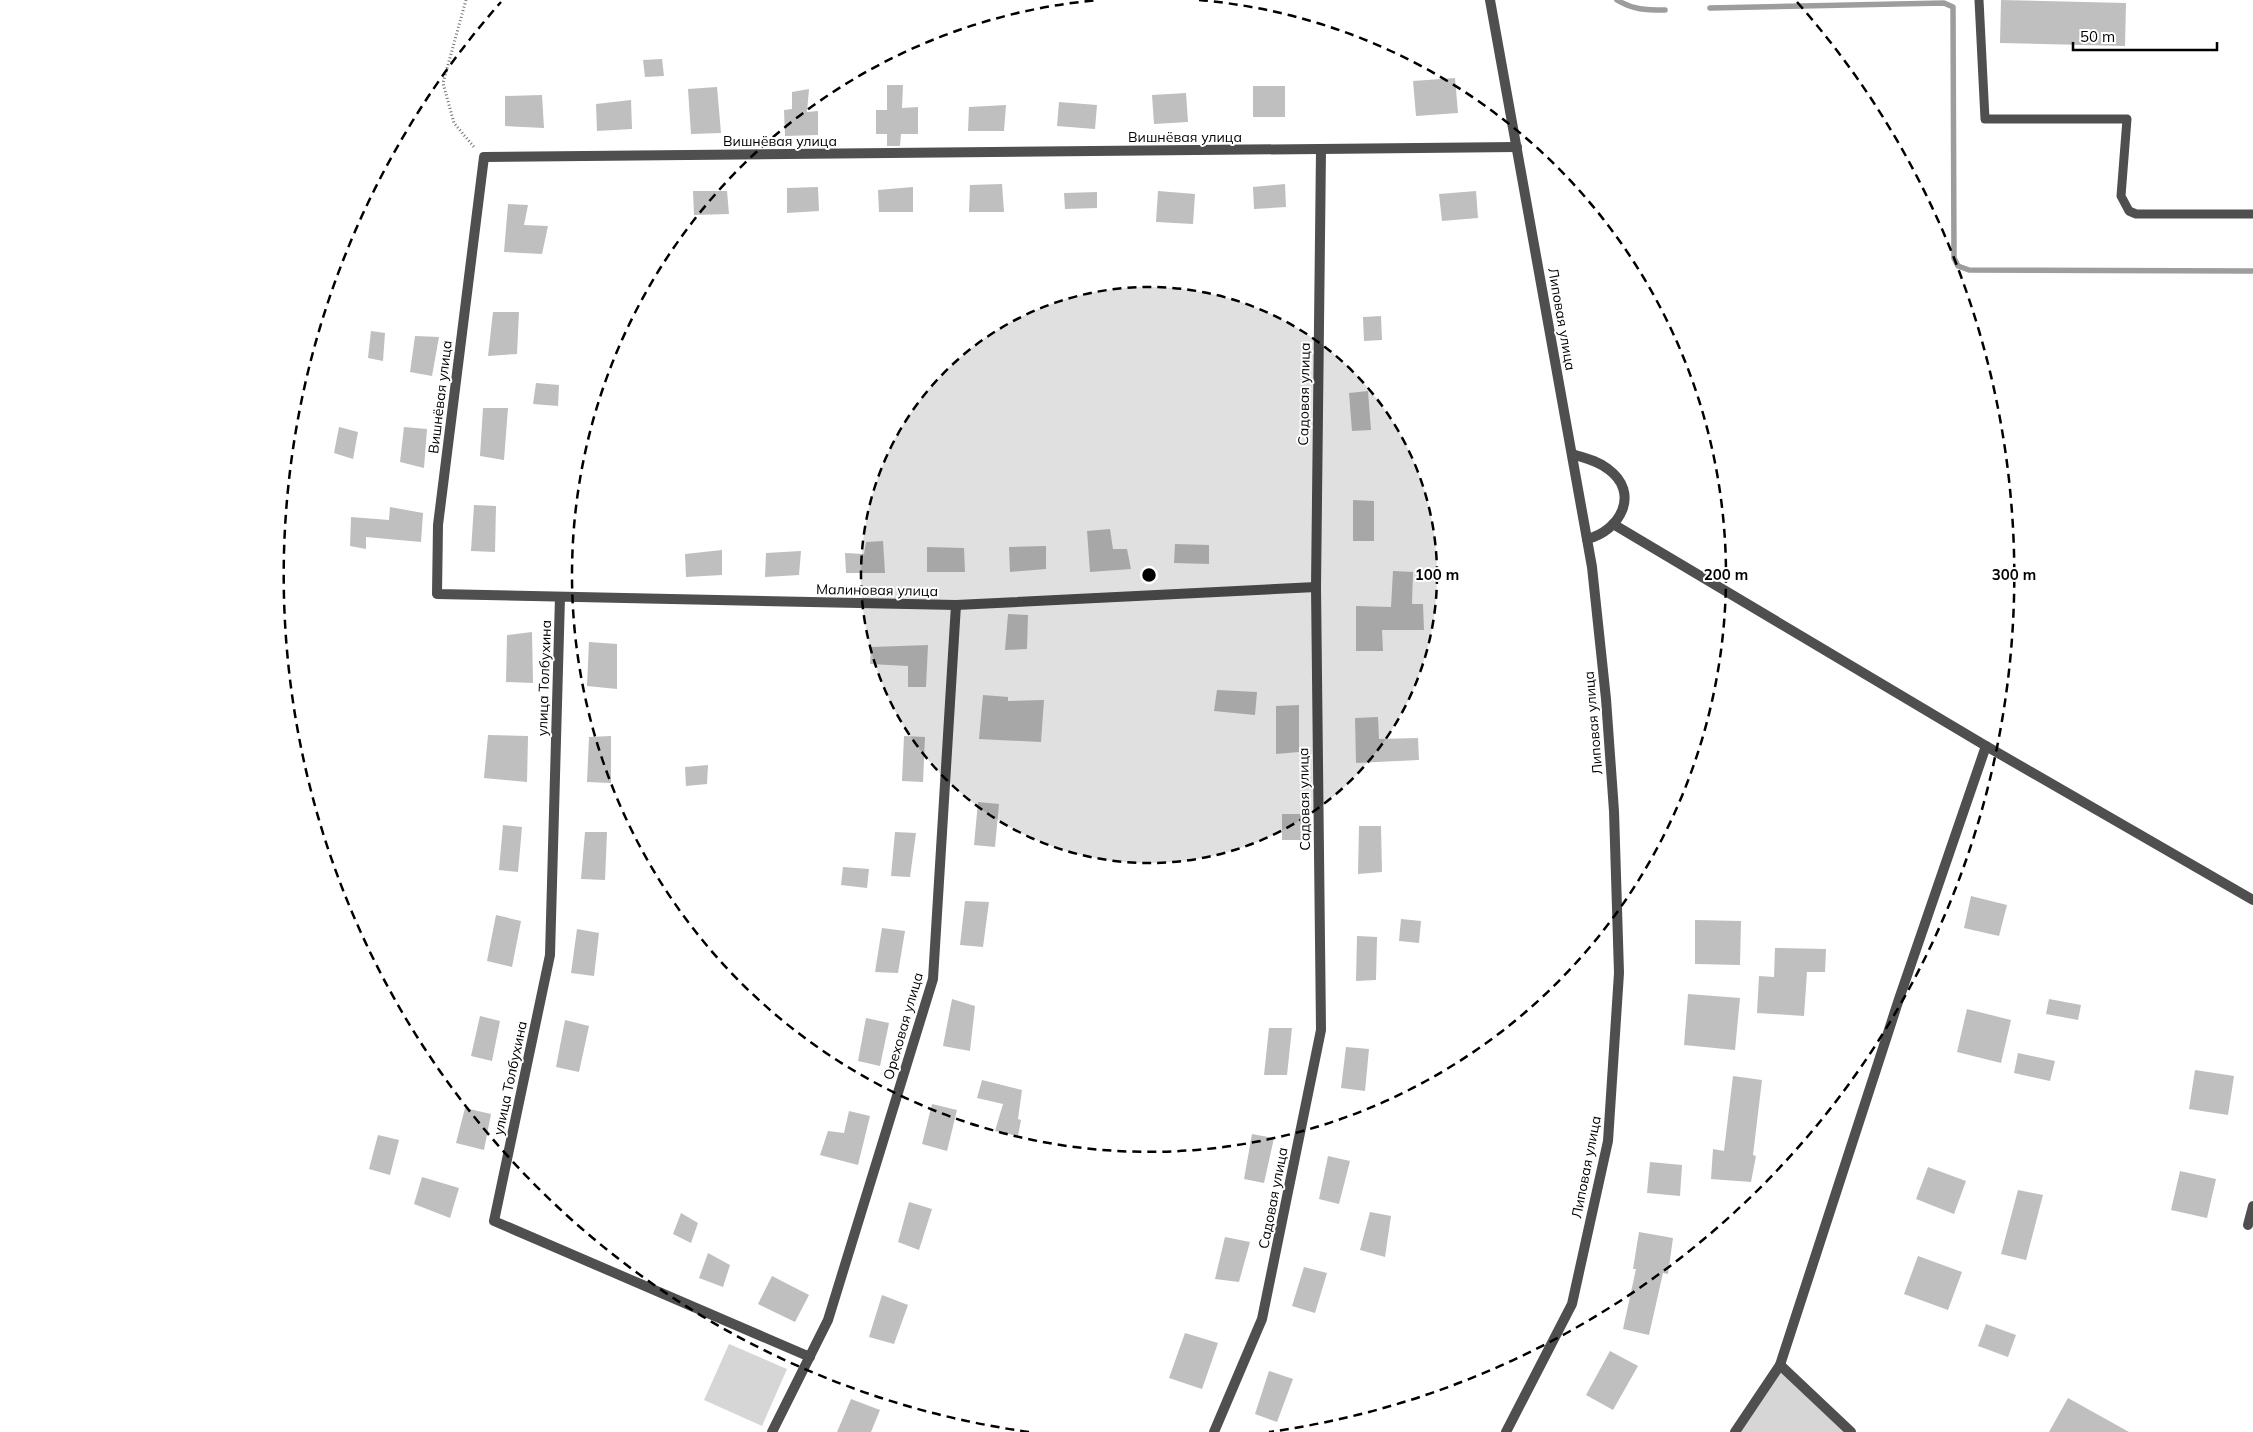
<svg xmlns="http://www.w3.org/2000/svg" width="2253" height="1432" font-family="Mulish,sans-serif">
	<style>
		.green { fill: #d6d6d6 }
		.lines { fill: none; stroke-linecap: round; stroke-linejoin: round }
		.stream { stroke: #9d9d9d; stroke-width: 5.5 }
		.building { fill: #bfbfbf }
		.path { stroke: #717171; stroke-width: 3; stroke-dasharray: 1 2.5; stroke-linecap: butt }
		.service { stroke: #4f4f4f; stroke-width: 9 }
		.minor { stroke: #4f4f4f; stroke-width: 10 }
		.ring { fill: none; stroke: #000; stroke-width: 2.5; stroke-dasharray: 9 6 }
		.labels { text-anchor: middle; stroke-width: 4; stroke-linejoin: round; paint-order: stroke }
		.street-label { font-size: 14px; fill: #000; stroke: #fff }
		.centre { fill: #000; stroke: #fff; stroke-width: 2.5 }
		.ring-label { font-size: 15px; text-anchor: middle; font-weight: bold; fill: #000; stroke: #fff; stroke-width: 4; stroke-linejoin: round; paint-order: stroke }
	</style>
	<rect width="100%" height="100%" fill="#fff"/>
	<g class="green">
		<polygon points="729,1344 787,1369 762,1426 704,1400"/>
		<polygon points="1780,1365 1851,1432 1735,1432"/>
	</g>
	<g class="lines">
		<g class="stream">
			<path d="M 1617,0 C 1633,10 1646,10 1665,10"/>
			<polyline points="1710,8 1944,3 1953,7 1954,258 1958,266 1969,270 2253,271"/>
		</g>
	</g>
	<g class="building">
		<polygon points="2001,0 2126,3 2125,46 2000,43"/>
		<polygon points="662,59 664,76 645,77 643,60"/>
		<polygon points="1455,78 1458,113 1416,116 1413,81"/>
		<polygon points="887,85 903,85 902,108 918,107 918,134 901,134 900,146 887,146 887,134 876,134 876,110 887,110"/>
		<rect x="1253" y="86" width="32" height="31"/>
		<polygon points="717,87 721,133 691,134 688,89"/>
		<polygon points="809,89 807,112 818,111 818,135 785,136 784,110 792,109 792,92"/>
		<polygon points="1186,93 1188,122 1154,124 1152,95"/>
		<polygon points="542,95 544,128 505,126 505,96"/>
		<polygon points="631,100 632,129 597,131 596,104"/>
		<polygon points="1059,102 1097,105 1095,129 1057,126"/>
		<polygon points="1006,105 1004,131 968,131 969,107"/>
		<polygon points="1002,184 1004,212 969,212 970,185"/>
		<polygon points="1285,184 1286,207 1254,209 1253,187"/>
		<polygon points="818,187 819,211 787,213 787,188"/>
		<polygon points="913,187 913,212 879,212 878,190"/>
		<polygon points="693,191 727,191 729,214 694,215"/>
		<polygon points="1158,191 1195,194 1193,224 1156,222"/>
		<polygon points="1476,191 1478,218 1442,221 1439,194"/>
		<polygon points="1097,192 1097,208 1065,209 1064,193"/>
		<polygon points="508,204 528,205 524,225 548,226 542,254 504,252"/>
		<polygon points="493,312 519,312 517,354 488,356"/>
		<polygon points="1381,316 1382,340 1364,341 1363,317"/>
		<polygon points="371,331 385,333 383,361 368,358"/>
		<polygon points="415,336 439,337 432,376 410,372"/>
		<polygon points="536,383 559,385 558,406 533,404"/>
		<polygon points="1368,391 1371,430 1352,431 1349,393"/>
		<polygon points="483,408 508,408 504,460 480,456"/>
		<polygon points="339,427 358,432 353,459 334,453"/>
		<polygon points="404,427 427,429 424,468 400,462"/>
		<polygon points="1353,500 1374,501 1374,541 1353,541"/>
		<polygon points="474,505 496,506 495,552 471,551"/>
		<polygon points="390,507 423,513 421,542 366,537 366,549 350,546 351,517 389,520"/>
		<polygon points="1110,529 1113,549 1127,549 1131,569 1090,572 1087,531"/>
		<polygon points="883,541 885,573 846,573 845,553 864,554 866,542"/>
		<polygon points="1175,544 1209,545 1209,564 1174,563"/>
		<polygon points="1046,546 1046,569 1010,572 1009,547"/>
		<polygon points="927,547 964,548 965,572 927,572"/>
		<polygon points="722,550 722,575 686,577 685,554"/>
		<polygon points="801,551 799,575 765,577 766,553"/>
		<polygon points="1393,571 1413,572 1412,604 1423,604 1424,630 1382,630 1383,651 1356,651 1356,606 1391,607"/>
		<polygon points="1008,614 1028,615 1027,649 1005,650"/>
		<polygon points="532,632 533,683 506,682 507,635"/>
		<polygon points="589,642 617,644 617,689 587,686"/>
		<polygon points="928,645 926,687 908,687 908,666 870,664 871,647"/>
		<polygon points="1217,690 1257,692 1255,715 1214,711"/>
		<polygon points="983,695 1008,697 1008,701 1044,700 1041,742 979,739"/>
		<polygon points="1299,705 1299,752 1276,754 1276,706"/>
		<polygon points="1378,717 1379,739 1418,738 1419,760 1356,763 1355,718"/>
		<polygon points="488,735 528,736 527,782 484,778"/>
		<polygon points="611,736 611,783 587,782 589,737"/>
		<polygon points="904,736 925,737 923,782 902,781"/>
		<polygon points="708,765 707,784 686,786 685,767"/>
		<polygon points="978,802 999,804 995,847 974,845"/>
		<polygon points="1282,814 1302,814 1303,840 1282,840"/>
		<polygon points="503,825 522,827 518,872 499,870"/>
		<polygon points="1359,826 1381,826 1382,872 1358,874"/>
		<polygon points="585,832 607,832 605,880 581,879"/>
		<polygon points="895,832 916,833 910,877 891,876"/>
		<polygon points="843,867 869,869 867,888 841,885"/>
		<polygon points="1971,896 2007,905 1999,936 1964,928"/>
		<polygon points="965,901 989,902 983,947 960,945"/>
		<polygon points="496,915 521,921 512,967 487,961"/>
		<polygon points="1401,919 1421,921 1419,943 1399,941"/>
		<polygon points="1695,920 1741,921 1740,965 1695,964"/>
		<polygon points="882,928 905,931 898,973 875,972"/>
		<polygon points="577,929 599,933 594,976 571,973"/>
		<polygon points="1357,936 1377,937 1376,980 1356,981"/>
		<polygon points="1775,948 1826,949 1825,972 1807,972 1804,1016 1757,1013 1759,976 1774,977"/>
		<polygon points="1688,994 1740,998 1735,1050 1684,1045"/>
		<polygon points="952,999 975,1006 970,1051 943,1046"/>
		<polygon points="2049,999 2081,1005 2078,1020 2046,1014"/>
		<polygon points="1967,1009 2011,1020 2001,1063 1957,1052"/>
		<polygon points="480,1016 500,1021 492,1061 471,1056"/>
		<polygon points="866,1018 889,1023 880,1066 858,1061"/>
		<polygon points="565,1020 589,1026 579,1072 556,1067"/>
		<polygon points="1269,1028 1292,1028 1287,1075 1264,1075"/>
		<polygon points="1346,1047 1369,1049 1365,1091 1341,1088"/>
		<polygon points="2018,1053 2055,1061 2050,1081 2014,1073"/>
		<polygon points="2195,1070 2234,1076 2228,1115 2189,1109"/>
		<polygon points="1733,1076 1762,1080 1753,1155 1756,1156 1751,1182 1711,1179 1713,1149 1724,1151"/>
		<polygon points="982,1080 1022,1090 1018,1119 1021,1120 1018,1136 995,1131 1003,1104 977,1098"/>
		<polygon points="932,1104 957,1110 947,1151 922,1144"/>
		<polygon points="465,1108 491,1114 484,1150 456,1143"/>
		<polygon points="849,1111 870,1116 858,1165 820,1155 828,1131 844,1133"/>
		<polygon points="1252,1134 1274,1138 1264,1183 1244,1179"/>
		<polygon points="378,1135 399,1140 390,1175 369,1169"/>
		<polygon points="1328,1156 1350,1161 1339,1204 1319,1199"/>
		<polygon points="1650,1162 1682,1165 1680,1196 1647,1193"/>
		<polygon points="1928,1167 1966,1181 1954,1214 1916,1199"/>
		<polygon points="2180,1171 2216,1179 2207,1218 2171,1210"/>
		<polygon points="422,1177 459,1188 450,1218 414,1204"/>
		<polygon points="2018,1190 2043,1195 2026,1260 2001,1254"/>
		<polygon points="909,1202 932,1209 919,1250 898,1242"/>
		<polygon points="1370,1212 1391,1216 1385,1257 1360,1250"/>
		<polygon points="681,1213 698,1223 691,1243 673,1234"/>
		<polygon points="1639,1232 1673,1238 1668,1274 1663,1273 1649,1335 1623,1329 1636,1269 1633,1269"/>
		<polygon points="1225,1237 1250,1242 1239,1282 1215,1279"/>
		<polygon points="708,1253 730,1265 723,1287 699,1278"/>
		<polygon points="1918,1256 1962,1272 1948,1310 1904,1294"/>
		<polygon points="1304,1267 1327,1273 1315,1313 1292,1306"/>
		<polygon points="772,1276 809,1295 795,1322 758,1304"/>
		<polygon points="882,1295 908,1305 894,1344 869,1337"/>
		<polygon points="1986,1324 2016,1335 2008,1357 1978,1346"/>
		<polygon points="1185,1333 1218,1343 1202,1389 1169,1378"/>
		<polygon points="1610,1351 1638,1366 1613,1410 1586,1395"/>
		<polygon points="1269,1371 1293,1379 1277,1422 1255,1414"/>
		<polygon points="2068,1398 2129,1432 2049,1432"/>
		<polygon points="851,1399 880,1410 871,1432 837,1432"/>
	</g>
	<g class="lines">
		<polyline class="path" points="466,0 443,83 454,123 474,147"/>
		<polyline class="service" points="1979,0 1985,119 2127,119 2121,196 2129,211 2136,214 2253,214"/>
		<g class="minor">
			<polyline points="1490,0 1592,567 1606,699 1614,811 1619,973 1608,1141 1572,1304 1506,1432"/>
			<path d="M 1572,454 C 1585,458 1598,461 1608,469 C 1641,493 1620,531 1587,539"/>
			<polyline points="1613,524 1986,746 2253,900"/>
			<polyline points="1316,587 956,605 437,594 438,525 484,157 1517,147"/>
			<polyline points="560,597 550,955 494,1221 810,1357"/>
			<polyline points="2248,1225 2253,1206"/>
			<polyline points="1780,1365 1851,1432"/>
			<polyline points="772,1432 828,1320 933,979 956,605"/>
			<polyline points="1214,1432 1262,1319 1321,1030 1316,587 1321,150"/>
			<polyline points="1735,1432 1780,1365 1899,999 1986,746"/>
		</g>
	</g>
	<circle cx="1149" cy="575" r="288" fill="#000" fill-opacity=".12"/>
	<g class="ring">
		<circle cx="1149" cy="575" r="288"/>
		<path d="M1199 0A577 577 0 1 1 1099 0"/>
		<path d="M1029 1432A865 865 0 0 1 501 2M1797 2A865 865 0 0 1 1269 1432"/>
	</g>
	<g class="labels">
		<g class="street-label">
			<text x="1185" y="142">Вишнёвая улица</text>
			<text x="780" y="146">Вишнёвая улица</text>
			<text transform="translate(1562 319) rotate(80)" y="5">Липовая улица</text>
			<text transform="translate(1304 394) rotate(-89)" y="5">Садовая улица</text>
			<text transform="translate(440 397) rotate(-83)" y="5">Вишнёвая улица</text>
			<text transform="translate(877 590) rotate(1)" y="5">Малиновая улица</text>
			<text transform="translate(544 678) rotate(-88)" y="5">улица Толбухина</text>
			<text transform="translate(1593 723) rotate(-95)" y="5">Липовая улица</text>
			<text transform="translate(1304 799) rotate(-91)" y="5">Садовая улица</text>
			<text transform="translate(903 1026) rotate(-74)" y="5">Ореховая улица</text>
			<text transform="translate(510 1078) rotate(-78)" y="5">улица Толбухина</text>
			<text transform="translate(1586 1167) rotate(-79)" y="5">Липовая улица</text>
			<text transform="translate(1273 1198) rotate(-79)" y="5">Садовая улица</text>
		</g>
	</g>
	<circle cx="1149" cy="575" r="8" class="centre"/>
	<g class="ring-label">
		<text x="1437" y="580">100 m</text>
		<text x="1726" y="580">200 m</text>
		<text x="2014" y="580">300 m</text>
	</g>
	<path d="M2073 42v8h144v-8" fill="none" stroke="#000000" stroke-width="2.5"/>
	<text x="2080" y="42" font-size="15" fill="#000000" stroke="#ffffff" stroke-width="4" paint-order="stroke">50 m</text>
</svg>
